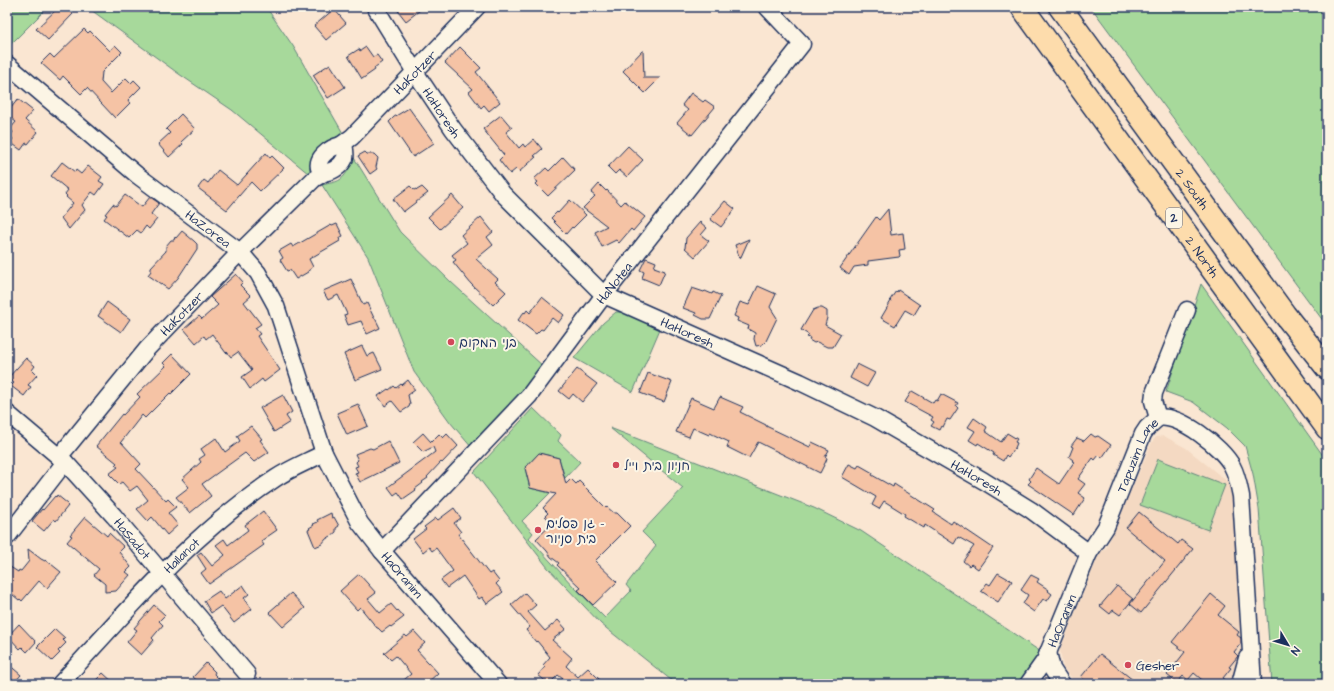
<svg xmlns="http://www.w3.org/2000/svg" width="1334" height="691" font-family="'Architects Daughter','Playpen Sans Hebrew',sans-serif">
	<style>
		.built { fill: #f4d9c2 }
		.green { fill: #a7d99b; stroke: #61847c }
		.building { fill: #f5c3a5; stroke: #1b2f5e }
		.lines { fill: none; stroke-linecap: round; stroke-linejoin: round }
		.minor-casing { stroke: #1b2f5e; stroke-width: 19 }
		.highway-casing { stroke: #1b2f5e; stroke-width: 25 }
		.minor { stroke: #fcf5e5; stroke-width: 16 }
		.highway { stroke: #fddcac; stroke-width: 22 }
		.poi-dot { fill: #d1495b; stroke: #fcf5e5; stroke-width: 1.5 }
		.labels { text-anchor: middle; stroke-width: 4; stroke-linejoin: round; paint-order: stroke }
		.shield { fill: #fcf5e5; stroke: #5e6a86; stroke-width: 1 }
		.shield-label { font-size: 12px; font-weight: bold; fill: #1b2f5e }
		.street-label { font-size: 13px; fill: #1b2f5e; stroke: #fcf5e5 }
		.poi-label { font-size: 13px; fill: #1b2f5e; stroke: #fcf5e5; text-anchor: start }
	</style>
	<rect width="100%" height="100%" fill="#fae6d2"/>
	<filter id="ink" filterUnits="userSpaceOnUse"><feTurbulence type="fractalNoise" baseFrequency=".025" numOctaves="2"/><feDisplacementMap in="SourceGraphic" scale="8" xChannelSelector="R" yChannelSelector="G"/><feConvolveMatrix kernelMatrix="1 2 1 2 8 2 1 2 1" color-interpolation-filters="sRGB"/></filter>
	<g filter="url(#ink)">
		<polygon class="built" points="1164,436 1186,448 1228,482 1231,488 1234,506 1244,648 1234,684 1076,684 1063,667 1060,650 1099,554 1107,547 1109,542 1152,442 1156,437"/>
		<g class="green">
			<polygon points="7,7 48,7 7,48"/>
			<polygon points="87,7 266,7 293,46 344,135 309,174 232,110 179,74"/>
			<polygon points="1091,7 1327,7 1327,326"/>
			<path d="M 351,153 L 400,232 L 451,282 L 544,367 L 526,392 L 472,448 L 450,422 L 414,372 L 368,257 L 322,185 C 338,181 341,183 350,167 L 347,161 Z"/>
			<polygon points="1201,284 1327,461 1327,684 1272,684 1259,509 1253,474 1245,446 1227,428 1193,402 1166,392"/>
			<polygon points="616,312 627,312 660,329 633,392 574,358 603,323"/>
			<polygon points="533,408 561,435 558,441 580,462 565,478 559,458 539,453 525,468 530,488 550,493 522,521 533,533 529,538 574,587 605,618 631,591 626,585 656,546 642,532 683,488 610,428 814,508 861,531 1044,654 1022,684 676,684 601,624 548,568 474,472"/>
			<polygon points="1158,459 1225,485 1208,530 1140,505"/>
		</g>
		<g class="building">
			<polygon points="59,7 66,7 73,14 48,40 36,29"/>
			<polygon points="395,7 424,7 406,21"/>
			<polygon points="334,9 346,23 326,40 314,26"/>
			<polygon points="84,29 88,33 90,31 110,51 115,45 122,52 102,72 101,82 111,93 126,78 131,83 134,80 141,87 128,100 130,103 115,118 87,88 81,94 63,76 60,80 41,63 50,54 54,58"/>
			<polygon points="366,47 373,57 377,55 382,62 374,68 375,70 362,79 348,56 359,49 360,51"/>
			<polygon points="460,47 481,68 476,72 500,102 489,111 484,105 481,108 469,92 473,89 445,63"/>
			<polygon points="643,50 644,78 660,78 645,93 623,71"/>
			<polygon points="330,64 345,87 328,98 313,75"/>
			<polygon points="691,93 703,102 705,100 715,107 692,135 677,123 688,110 682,105"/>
			<polygon points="18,99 33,111 25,120 38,132 28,144 26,143 21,150 10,142 13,139 10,136 13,132 10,129 16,122 7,115 7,113"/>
			<polygon points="409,108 434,143 413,157 389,122 394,117"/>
			<polygon points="181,114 195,129 181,142 183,144 169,157 158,144 170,133 166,129"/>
			<polygon points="501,115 512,128 506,132 519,148 523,144 525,147 534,139 542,149 534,156 536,157 519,172 516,169 510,174 499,160 504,155 483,129"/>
			<polygon points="628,146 643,160 627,177 619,170 615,174 608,167"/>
			<polygon points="365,152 367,154 374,154 378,158 376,167 377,169 370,174 358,156"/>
			<polygon points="266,153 270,158 272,156 284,168 260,191 251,182 227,210 198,188 204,180 208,183 218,170 237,185"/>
			<polygon points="563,157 575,170 548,196 536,184 538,182 534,179 546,168 549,171"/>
			<polygon points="62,162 75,172 76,170 81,174 88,166 102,177 99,181 104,184 96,195 92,192 82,205 85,210 69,229 61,218 73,203 66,197 67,196 65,194 68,190 51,176"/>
			<polygon points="599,184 606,191 607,190 621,205 625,201 645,217 633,231 631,229 619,243 616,240 602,247 595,232 607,226 583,208 595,196 591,193"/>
			<polygon points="410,186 414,190 416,189 417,190 422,187 428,193 403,212 393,199"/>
			<polygon points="125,195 142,207 150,197 159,203 151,214 157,219 149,229 146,226 141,233 137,230 129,238 104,219 107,215 105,214 113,204 116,206"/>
			<polygon points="452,195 463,208 440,229 428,217"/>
			<polygon points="570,200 586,215 573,228 572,227 566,234 554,222 555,222 551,218 557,212 558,213"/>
			<polygon points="725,201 735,209 721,227 710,219"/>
			<polygon points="888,209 891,235 903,233 905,249 899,250 900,256 899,257 868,261 868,265 854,267 849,275 840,268 876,217 879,220"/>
			<polygon points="481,217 493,232 487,237 493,245 476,259 498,279 495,282 506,292 493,305 471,284 453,262 456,260 452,255 467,243 461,235"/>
			<polygon points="700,222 707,228 701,235 709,241 695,257 685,248 686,238"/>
			<polygon points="337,224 343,236 339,238 340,241 309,259 313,267 308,271 308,272 296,279 290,270 287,271 280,260 283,258 279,251 291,244 293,247 331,225 332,226"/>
			<polygon points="182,231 194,241 197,244 197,249 178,278 168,289 148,275 151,271 151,267 166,251 166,246 171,240 174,240 175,237 176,238"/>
			<polygon points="749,239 740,259 735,245"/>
			<polygon points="646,258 656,262 654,267 665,271 659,285 642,278 644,272 640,270"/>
			<polygon points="236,274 243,282 240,285 251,296 244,302 261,324 255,328 260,334 257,336 280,370 264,382 262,379 250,389 242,377 252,370 238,352 231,357 227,352 226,353 212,334 206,339 204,336 196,343 184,329 199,316 202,319 218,305 210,297"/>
			<polygon points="351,279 363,305 367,303 374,318 375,318 380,328 367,334 361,321 348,325 344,315 347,314 338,295 328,300 323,291"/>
			<polygon points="758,286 776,294 770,307 777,318 766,341 762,345 756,346 754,339 755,333 748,329 749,326 737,321 738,318 734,316 740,302 749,305"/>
			<polygon points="692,288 704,292 705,291 712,294 713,292 721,296 710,319 703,319 695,315 696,313 683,308"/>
			<polygon points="898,290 920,305 914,315 905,310 895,326 881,318 891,301 890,300 896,291 897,292"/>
			<polygon points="542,297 564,315 558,323 552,318 543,330 541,329 536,334 518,320 524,312 525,313 527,310 530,313"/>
			<polygon points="107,302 130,319 121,332 98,316"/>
			<polygon points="818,308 822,308 827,311 827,318 825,325 841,334 833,347 827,347 817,342 814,343 809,340 810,338 807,337 809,335 801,330 813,310"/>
			<polygon points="362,346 367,356 374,353 382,369 355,380 344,354"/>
			<polygon points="172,354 191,374 171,394 170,393 145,418 142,415 121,442 141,464 136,469 166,501 168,499 176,507 168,513 178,525 167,535 152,517 148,521 137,509 148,500 137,486 130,491 122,482 119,484 109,474 118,467 115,465 117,463 96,446 122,414 123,415 140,397 137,394 166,366 163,363"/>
			<polygon points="26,358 35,366 32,370 37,375 28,385 31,387 24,396 11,386 14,383 8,378"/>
			<polygon points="857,364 875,373 867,387 850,378"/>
			<polygon points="577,369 597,384 582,402 573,394 569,399 559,391"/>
			<polygon points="648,373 672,382 664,402 640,393"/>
			<polygon points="408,380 415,390 408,395 410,404 409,407 401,412 392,401 385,406 378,396 388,389 389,390 394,386 396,388 401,384 402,385"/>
			<polygon points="912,391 933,403 935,400 937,401 941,394 958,403 956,406 958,408 950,420 947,419 943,427 941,426 939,430 931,426 934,422 931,420 933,417 905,402"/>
			<polygon points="283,395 292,412 286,416 290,422 274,432 260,408"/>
			<polygon points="720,397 743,407 740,412 766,425 766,426 810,447 812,442 829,450 825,457 827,458 826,461 820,473 758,442 749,458 727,447 729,442 710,433 709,435 693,428 689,437 676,432 691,398 714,408"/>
			<polygon points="358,404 368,426 347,435 337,413"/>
			<polygon points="974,418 987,427 985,431 1001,442 1007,433 1017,439 1015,442 1017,443 1015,448 1008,457 1006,455 1003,461 993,455 994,453 978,443 977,445 969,440 975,431 968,427"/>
			<polygon points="251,426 262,439 260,440 269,452 254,462 245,453 202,484 211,496 190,513 176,497 189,487 182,479 201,462 199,459 205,455 201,449 216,438 225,452 240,441 237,436"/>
			<polygon points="423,433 431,442 439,434 443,438 447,434 458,446 442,463 441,462 427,477 428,478 422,482 423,483 415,489 416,490 403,499 398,492 394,495 388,487 435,452 433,447 423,452 413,442"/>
			<polygon points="1091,434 1095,437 1098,436 1111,445 1102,458 1099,455 1095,460 1093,458 1078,479 1085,484 1078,493 1085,498 1074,515 1028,484 1031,481 1029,479 1036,468 1059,484 1074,462 1072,461 1073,460 1069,457 1073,447 1071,446 1077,438 1084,441"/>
			<polygon points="388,441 399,463 360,482 355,473 358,472 355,467 358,466 356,462 358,460 355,454 370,448 373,449"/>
			<polygon points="539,453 559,458 566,484 571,479 576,484 579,481 606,508 607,507 614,513 617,513 630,526 595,561 617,582 593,605 578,590 581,588 557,565 559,563 551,557 547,551 536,539 553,523 545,516 548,513 543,508 556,494 530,488 525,468"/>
			<polygon points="849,464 857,468 859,465 873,473 872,475 893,487 894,484 897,486 935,510 933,512 951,524 953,521 993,548 978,569 971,564 969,566 963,561 974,546 958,537 954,544 925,525 924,528 904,516 905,514 884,501 879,509 872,505 876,497 842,477"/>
			<polygon points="57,495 68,504 67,505 68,506 56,521 54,519 44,531 32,521 42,509 43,510 55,496 56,497"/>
			<polygon points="454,508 461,518 454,523 461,532 458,534 489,574 492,572 499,581 496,584 503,592 487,604 482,597 479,599 463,576 447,588 441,580 453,571 436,548 432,551 429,547 423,552 413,539 426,529 424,527 436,518 438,520"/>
			<polygon points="263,511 277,530 261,541 264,545 209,584 201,573 206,569 197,555 201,552 212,566 225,555 216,545 224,539 228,545 248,530 245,525"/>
			<polygon points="1139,512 1178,544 1181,540 1193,549 1141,613 1130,604 1165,561 1126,528"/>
			<polygon points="331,513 332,518 334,517 339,526 336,528 336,532 331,536 326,539 322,544 315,547 308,530 310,529 309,528 314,525 313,524 318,522 317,520"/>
			<polygon points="85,517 107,536 109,533 124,547 119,552 131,567 126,572 130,575 116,591 105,592 105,584 94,575 99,569 67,542 72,536 70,535"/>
			<polygon points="28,549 41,559 45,561 46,560 61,572 47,588 39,581 22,601 20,599 19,600 7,590 7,565 18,572 19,570 21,571 29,561"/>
			<polygon points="998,573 1012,581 998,602 981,591 987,583 990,585"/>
			<polygon points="359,574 376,593 368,599 380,613 391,604 397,611 398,610 404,617 391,627 390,626 382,632 378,628 377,628 360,607 357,610 340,591"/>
			<polygon points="1031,575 1039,579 1037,582 1049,590 1048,591 1052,594 1047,601 1043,599 1034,612 1023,604 1028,595 1021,590"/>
			<polygon points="243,585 249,594 244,598 252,609 234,623 221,606 211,613 204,601 219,591 225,599"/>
			<polygon points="1117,586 1133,599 1120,615 1113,610 1110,614 1100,606"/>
			<polygon points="291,593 305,608 283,627 269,612"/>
			<polygon points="525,593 536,605 528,612 545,631 558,620 566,629 552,640 572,658 566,666 578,677 588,668 604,684 569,684 558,675 549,684 538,675 545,667 543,665 550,657 537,641 536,642 526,630 530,627 511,605"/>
			<polygon points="1211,594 1225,606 1218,615 1239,632 1237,635 1241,638 1241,643 1234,652 1238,656 1229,667 1231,668 1223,678 1231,684 1207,684 1194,673 1188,680 1183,676 1177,683 1167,675 1185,652 1172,642"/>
			<polygon points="154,605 165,615 159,621 163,625 152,638 154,640 141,655 127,642 137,630 134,628"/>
			<polygon points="19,624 36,642 27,652 22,647 20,649 8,636"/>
			<polygon points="55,629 65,638 63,640 66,643 58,651 60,653 52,661 37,647"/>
			<polygon points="414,631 425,643 417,650 438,673 426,684 399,684 411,674 396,656 391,660 384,653 405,635 407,637"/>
			<polygon points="1100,654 1138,684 1089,684 1081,677"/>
			<polygon points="7,663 21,675 13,684 7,684"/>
			<polygon points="206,663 215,672 214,674 224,684 201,684 193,677"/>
			<polygon points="103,673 115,684 92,684"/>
		</g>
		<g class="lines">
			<g class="minor-casing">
				<g id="minor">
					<path id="s1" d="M 375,7 L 415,72 L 453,129 L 503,194 L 604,295 L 800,382 L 875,418 L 984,481 L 1031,510 L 1089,553"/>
					<path id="s2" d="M 7,64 L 137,175 L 240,252 L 258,273 L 276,306 L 324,453 L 360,523 L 382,551 L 498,684"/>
					<path id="s3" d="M 341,145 L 352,137 L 477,7"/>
					<path d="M 341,145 L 345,149 C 345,152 346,156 345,158 C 341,167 330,174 321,172 C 312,159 331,147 341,145 Z"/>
					<path id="s4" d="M 7,413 L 65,462 L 114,516 L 247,674"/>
					<path d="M 1158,418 C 1179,413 1223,448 1232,466 C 1237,475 1239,486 1241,496 L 1253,684"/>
					<path id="s5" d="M 59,457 L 147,349 L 240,252 L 314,179 L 324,173"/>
					<polyline points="7,537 65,462"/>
					<path id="s6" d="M 382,551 L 529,396 L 604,295 L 802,44 L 767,7"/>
					<polyline points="1048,652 1052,669 1062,684"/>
					<path id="s7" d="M 60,684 C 127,611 192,533 276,478 C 291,468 309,461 324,453"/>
					<path id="s8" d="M 1028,684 L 1045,660 L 1089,553 L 1106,527 L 1143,434 L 1147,428 L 1158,418 L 1153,401 L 1154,393 L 1187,310"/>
					<polyline points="1240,684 1247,658"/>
				</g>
			</g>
			<g class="highway-casing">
				<g id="highway">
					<path id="s9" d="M 1022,7 L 1327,428"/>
					<path id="s10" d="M 1060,7 L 1285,315 L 1327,368"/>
				</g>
			</g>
			<use href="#minor" class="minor"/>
			<use href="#highway" class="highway"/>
		</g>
	</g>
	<g class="poi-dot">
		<circle cx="451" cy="342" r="4"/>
		<circle cx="616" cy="465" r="4"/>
		<circle cx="538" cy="530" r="4"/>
		<circle cx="1128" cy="665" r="4"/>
	</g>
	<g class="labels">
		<rect class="shield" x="1166" y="208" width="16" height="20" rx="3"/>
		<g class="shield-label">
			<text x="1174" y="222">2</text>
		</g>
		<g class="street-label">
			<text dy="5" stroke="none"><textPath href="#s3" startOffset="104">HaKotzer</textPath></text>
			<text dy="5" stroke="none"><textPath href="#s1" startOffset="125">HaHoresh</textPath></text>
			<text dy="5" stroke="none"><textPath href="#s10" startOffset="225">2 South</textPath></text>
			<text dy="5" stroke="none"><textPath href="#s2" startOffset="260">HaZorea</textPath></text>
			<text dy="5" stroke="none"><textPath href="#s9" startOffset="308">2 North</textPath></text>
			<text dy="5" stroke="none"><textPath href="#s6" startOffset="355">HaNotea</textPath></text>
			<text dy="5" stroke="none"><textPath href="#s5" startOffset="189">HaKotzer</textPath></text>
			<text dy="5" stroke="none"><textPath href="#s1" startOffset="461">HaHoresh</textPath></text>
			<text dy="5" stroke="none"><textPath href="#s8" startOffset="255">Tapuzim Lane</textPath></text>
			<text dy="5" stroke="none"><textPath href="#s1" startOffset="785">HaHoresh</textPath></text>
			<text dy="5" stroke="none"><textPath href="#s4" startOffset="178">HaSadot</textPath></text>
			<text dy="5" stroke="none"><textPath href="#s7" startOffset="177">HaIlanot</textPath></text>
			<text dy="5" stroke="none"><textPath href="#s2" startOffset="665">HaOranim</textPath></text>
			<text dy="5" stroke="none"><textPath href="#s8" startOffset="72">HaOranim</textPath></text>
		</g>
		<g class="poi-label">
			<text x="459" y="347">בני המקום</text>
			<text x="624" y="470">חניון בית וייל</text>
			<text x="546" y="528">גן פסלים -<tspan x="546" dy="15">בית סניור</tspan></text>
			<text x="1136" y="670">Gesher</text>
		</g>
	</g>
	<rect width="1334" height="691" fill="none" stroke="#fcf5e5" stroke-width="24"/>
	<rect x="12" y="12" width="1310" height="667" fill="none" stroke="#1b2f5e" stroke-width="1.5" filter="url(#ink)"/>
	<g transform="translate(1288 645) rotate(128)" stroke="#fcf5e5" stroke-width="3" paint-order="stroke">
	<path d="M0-3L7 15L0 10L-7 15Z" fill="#1b2f5e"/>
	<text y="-6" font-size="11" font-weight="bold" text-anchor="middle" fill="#1b2f5e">N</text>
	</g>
</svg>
